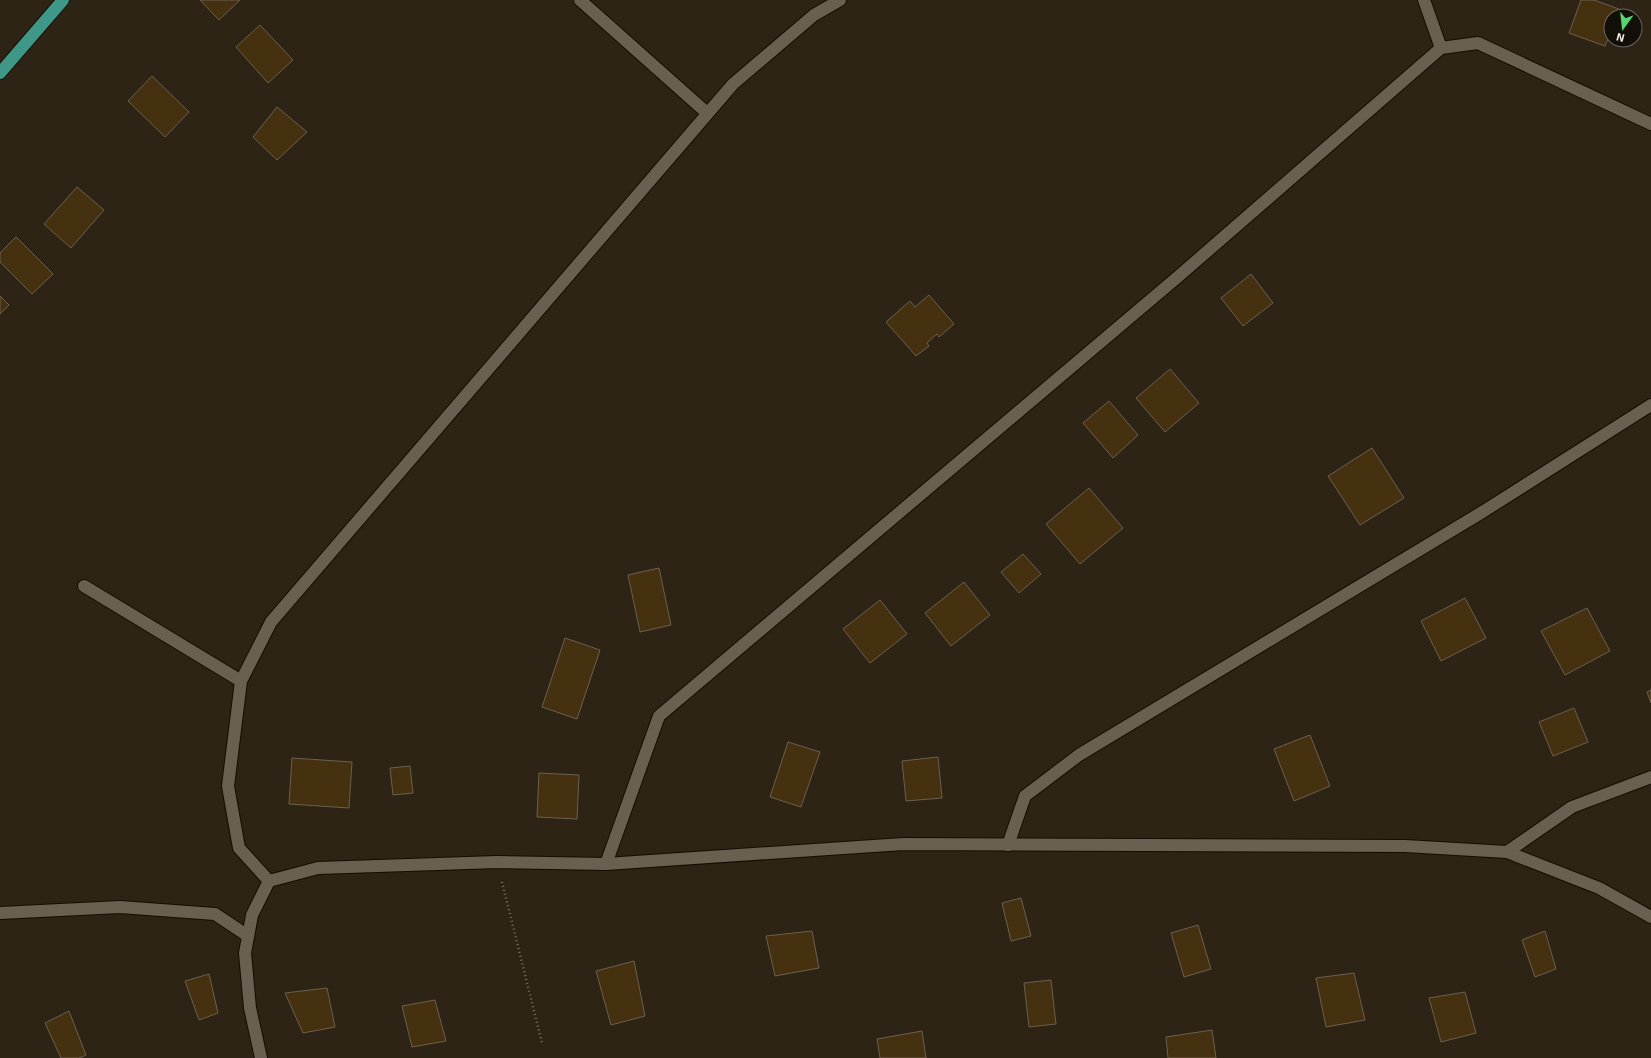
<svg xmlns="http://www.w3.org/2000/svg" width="1651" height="1058" font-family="'Exo 2',sans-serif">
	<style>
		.building { fill: #45310f; stroke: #6b6051 }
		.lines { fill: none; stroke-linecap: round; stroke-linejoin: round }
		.minor-casing { stroke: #150d03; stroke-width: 14 }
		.major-casing { stroke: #150d03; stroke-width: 14 }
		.path { stroke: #787064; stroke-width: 2.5; stroke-dasharray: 1 3; stroke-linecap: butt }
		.minor { stroke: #6a6051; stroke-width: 12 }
		.major { stroke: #3f9788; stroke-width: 12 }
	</style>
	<rect width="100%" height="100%" fill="#2d2416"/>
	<g class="building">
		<polygon points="200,0 240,0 219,20"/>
		<polygon points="1581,0 1594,0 1619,9 1617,16 1611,16 1611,31 1605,46 1569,33"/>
		<polygon points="260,25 293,60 268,83 236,47"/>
		<polygon points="152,76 189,112 165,137 128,101"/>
		<polygon points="277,107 307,132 277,160 253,137"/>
		<polygon points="77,187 104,210 71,248 44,224"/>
		<polygon points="16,237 53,274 32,294 0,262 0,253"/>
		<polygon points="1251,274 1273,303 1243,326 1221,298"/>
		<polygon points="929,295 954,324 939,337 937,334 927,343 929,346 916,356 886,322 910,301 915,307"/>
		<polygon points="0,296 9,305 0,314"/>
		<polygon points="1170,369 1199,403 1165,432 1136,398"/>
		<polygon points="1109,401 1138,435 1113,458 1083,423"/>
		<polygon points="1372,448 1404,498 1360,525 1328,476"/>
		<polygon points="1089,488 1123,528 1080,564 1046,524"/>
		<polygon points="1023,554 1041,574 1019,593 1001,572"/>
		<polygon points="659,568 671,625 640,632 628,575"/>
		<polygon points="964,582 990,615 951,646 925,613"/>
		<polygon points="1465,598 1486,638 1441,661 1421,621"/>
		<polygon points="880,600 907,634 870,663 843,629"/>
		<polygon points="1587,608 1610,651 1565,675 1541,631"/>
		<polygon points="565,638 600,650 577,719 542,707"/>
		<polygon points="1651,690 1651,703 1647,692"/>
		<polygon points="1574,708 1588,742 1553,756 1539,722"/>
		<polygon points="1310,735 1330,786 1294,801 1274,749"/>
		<polygon points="788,742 820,752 801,807 770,797"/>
		<polygon points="938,757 942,798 906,801 902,761"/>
		<polygon points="292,758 352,762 349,808 289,804"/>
		<polygon points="410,766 413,793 393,795 390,768"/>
		<polygon points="539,773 579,775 577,819 537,817"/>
		<polygon points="1021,898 1031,936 1011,941 1002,903"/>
		<polygon points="1198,925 1211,969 1184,977 1171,933"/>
		<polygon points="812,931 819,968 775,976 766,936"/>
		<polygon points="1545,931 1556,969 1535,977 1522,940"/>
		<polygon points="634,961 645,1016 611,1025 596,971"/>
		<polygon points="1354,973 1365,1020 1326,1027 1316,978"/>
		<polygon points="209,974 218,1013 199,1020 185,981"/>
		<polygon points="1051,980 1056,1024 1029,1027 1024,983"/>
		<polygon points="327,988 335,1027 303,1033 285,993"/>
		<polygon points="1465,992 1476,1033 1441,1042 1429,998"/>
		<polygon points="435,1000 446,1041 412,1047 402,1006"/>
		<polygon points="69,1011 86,1055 79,1058 61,1058 45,1023"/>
		<polygon points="1212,1030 1216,1058 1168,1058 1166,1037"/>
		<polygon points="922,1031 926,1058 880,1058 877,1039"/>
	</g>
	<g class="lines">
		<g class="minor-casing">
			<g id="minor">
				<polyline points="580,0 707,113"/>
				<polyline points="1441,48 1478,43 1651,124"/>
				<polyline points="84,586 241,681"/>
				<polyline points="1008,845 1025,796 1079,755 1484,511 1651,405"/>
				<polyline points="1507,852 1572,807 1651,777"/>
				<polyline points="606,864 659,716 1180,275 1441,48 1424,0"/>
				<polyline points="269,881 239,848 228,786 241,681 271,622 733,84 814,15 840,0"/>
				<polyline points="0,913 120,907 215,914 248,936"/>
				<polyline points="261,1058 250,1008 245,953 252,915 269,881 318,868 497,862 606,864 903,844 1405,846 1507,852 1599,888 1651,917"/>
			</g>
		</g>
		<g class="major-casing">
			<polyline id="major" points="0,73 63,0"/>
		</g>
		<polyline class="path" points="502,882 542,1043"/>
		<use href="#minor" class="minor"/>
		<use href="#major" class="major"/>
	</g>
	<g transform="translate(1623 28) rotate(195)"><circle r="19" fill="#120e08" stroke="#6c6760"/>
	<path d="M0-3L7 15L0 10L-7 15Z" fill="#55d671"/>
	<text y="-6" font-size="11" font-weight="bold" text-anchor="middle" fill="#f3ede4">N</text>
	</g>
</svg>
